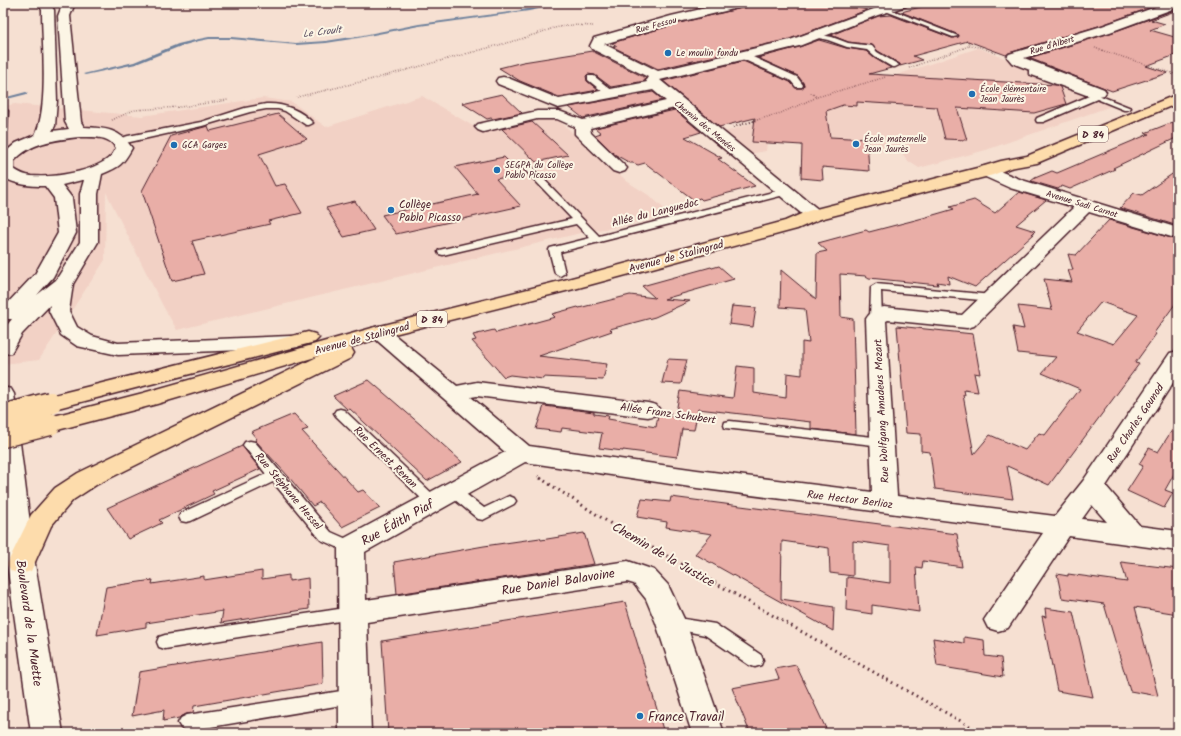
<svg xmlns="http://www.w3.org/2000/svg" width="1181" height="736" font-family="Kalam,sans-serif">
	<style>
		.built { fill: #f2d1c5 }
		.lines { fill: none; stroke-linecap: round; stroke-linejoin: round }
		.stream { fill: #6e809b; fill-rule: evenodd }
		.building { fill: #e9aea7; stroke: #4a1f2b; fill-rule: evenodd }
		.lane-casing { stroke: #4a1f2b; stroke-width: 3 }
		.street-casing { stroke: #4a1f2b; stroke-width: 3 }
		.secondary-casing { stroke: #4a1f2b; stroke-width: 3 }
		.primary-casing { stroke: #4a1f2b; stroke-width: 3 }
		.path-far3 { stroke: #4a1f2b; stroke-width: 1.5; stroke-dasharray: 0.5 2; stroke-linecap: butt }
		.path-far2 { stroke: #4a1f2b; stroke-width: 2; stroke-dasharray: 1 2.5; stroke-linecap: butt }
		.path-far1 { stroke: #4a1f2b; stroke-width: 2.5; stroke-dasharray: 1 3; stroke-linecap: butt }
		.path { stroke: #4a1f2b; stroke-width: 3; stroke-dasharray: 1.5 4; stroke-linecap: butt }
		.lane { fill: #fcf5e5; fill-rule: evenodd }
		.street { fill: #fcf5e5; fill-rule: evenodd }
		.secondary { fill: #fcf5e5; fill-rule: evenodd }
		.primary { fill: #fddcac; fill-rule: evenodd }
		.primary-bridge-casing { stroke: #4a1f2b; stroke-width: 25; stroke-linecap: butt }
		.primary-bridge { stroke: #fddcac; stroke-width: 22 }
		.poi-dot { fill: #1f6fb2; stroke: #fcf5e5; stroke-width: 1.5 }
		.labels { text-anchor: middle; stroke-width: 4; stroke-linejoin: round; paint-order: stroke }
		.far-street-label { font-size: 9px; fill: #4a1f2b; stroke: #fcf5e5 }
		.far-poi-label { font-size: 9px; fill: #4a1f2b; stroke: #fcf5e5; text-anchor: start }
		.far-water-label { font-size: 10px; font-style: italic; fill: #5c4f63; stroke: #fcf5e5 }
		.shield { fill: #fcf5e5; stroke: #7f5f63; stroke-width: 1 }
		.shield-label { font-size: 10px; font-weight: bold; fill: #4a1f2b }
		.poi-label { font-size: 11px; fill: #4a1f2b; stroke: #fcf5e5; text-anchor: start }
		.street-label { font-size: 11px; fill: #4a1f2b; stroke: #fcf5e5 }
		.near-street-label { font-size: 13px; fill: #4a1f2b; stroke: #fcf5e5 }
		.near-poi-label { font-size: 13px; fill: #4a1f2b; stroke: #fcf5e5; text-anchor: start }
	</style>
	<rect width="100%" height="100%" fill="#f6e0d2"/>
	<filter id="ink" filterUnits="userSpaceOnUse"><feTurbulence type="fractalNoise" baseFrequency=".025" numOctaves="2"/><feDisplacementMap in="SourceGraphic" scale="8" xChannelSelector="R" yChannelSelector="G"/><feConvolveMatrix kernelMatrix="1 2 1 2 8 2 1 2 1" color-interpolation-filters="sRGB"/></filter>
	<g filter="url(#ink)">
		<g class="built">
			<polygon points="978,48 1120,103 986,150 919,168 908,161 901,152 767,143 766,151 749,154 722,133"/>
			<polygon points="422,96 483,132 544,119 556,118 628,182 650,196 670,214 611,228 589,231 177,330 163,306 106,192 105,260 39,360 3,364 3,106 15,104 142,116 263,98 292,102 326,127"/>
		</g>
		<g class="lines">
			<g class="stream">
				<polygon points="561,3 567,3 529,11 419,26 358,38 326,43 296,45 231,39 209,39 199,41 181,46 136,64 85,75 83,74 134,62 178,44 199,39 209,37 231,37 296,43 326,41 358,36 419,24 510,12"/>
				<polygon points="26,92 28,93 27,94 3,100 3,98"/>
			</g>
		</g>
		<g class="building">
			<polygon points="694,3 720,3 697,8 693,7"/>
			<polygon points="749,3 841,3 867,10 790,39 658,69 613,47 617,46 612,43 679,23 746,7"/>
			<polygon points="936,3 1146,3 1155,6 1102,25 1009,53 1006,55 968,41 913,56 922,60 900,66 900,64 878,51 872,45 848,42 831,35 878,16 891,15 952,38 958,37 959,35 901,12"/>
			<polygon points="1172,11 1175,11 1151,20 1165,24 1150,30 1178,38 1178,54 1146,66 1168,73 1112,91 1029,58 1110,33"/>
			<polygon points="819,40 846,48 866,51 874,58 891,68 869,74 1056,85 1060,87 1066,104 1034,113 957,108 967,140 945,139 937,107 857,102 857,106 843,105 826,111 830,137 867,139 869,171 822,167 823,180 801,178 802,145 752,142 755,118 719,127 663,81 743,61 790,82 796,88 802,88 804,84 798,76 758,58 799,47"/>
			<polygon points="592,51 646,78 645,81 611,87 595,75 588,74 586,76 587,81 598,90 559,97 520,81 499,68 523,62"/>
			<polygon points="653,92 663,100 583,118 569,107"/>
			<polygon points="502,94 522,113 493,119 491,118 487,119 462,103"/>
			<polygon points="675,110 701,132 685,137 722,158 718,159 755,186 702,200 700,198 694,200 645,163 638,165 633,163 630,163 614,154 595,135 601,133 595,128"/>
			<polygon points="278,114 307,139 259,154 275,186 285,184 302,213 268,221 270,224 192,241 204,274 172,281 142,191 171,136 208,126 210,131"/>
			<polygon points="1178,120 1178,137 1113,168 1115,169 1070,189 1062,186 1058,189 1031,181 1035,178 1052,171 1057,173 1149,134 1145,133"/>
			<polygon points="532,122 554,142 568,155 536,162 502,129"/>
			<polygon points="504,157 521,174 496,179 521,206 396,234 382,215 478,194 455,167"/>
			<polygon points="1178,170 1178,226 1120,208 1134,193 1142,195"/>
			<polygon points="1019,192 1046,200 1016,225 1035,231 1032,234 1034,234 975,287 948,276 949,284 937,282 938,285 869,278 866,276 840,274 841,317 853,319 856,434 811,429 811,422 698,409 694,430 682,429 677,457 623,450 623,451 599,448 602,433 562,428 561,432 536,429 544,406 594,412 594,414 609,416 608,419 656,427 658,415 675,417 680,391 733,398 737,366 754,368 754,393 786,398 787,373 802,375 802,342 809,343 805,309 780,307 781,270 816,299 817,253 827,251 818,243 866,230 869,232 923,218 954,209 950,207 974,200 995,213"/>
			<polygon points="355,201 374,230 344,237 326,208"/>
			<path d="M 1109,220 L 1178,240 L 1178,300 L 1154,333 L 1156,334 L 1135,363 L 1139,364 L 1049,485 L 1007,466 L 1013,499 L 935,489 L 930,452 L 921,451 L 921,434 L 906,433 L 897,326 L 973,334 L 980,374 L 974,373 L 978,392 L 964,390 L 965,395 L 963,395 L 974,454 L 990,435 L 1025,450 L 1039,433 L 1045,435 L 1080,389 L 1042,373 L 1056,357 L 1018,353 L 1013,327 L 1024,329 L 1018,306 L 1052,310 L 1044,279 L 1072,282 L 1068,270 L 1073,270 L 1068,254 L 1076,255 ZM 1101,302 L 1138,315 L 1114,344 L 1077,331 Z"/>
			<polygon points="719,266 734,279 664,299 690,301 655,317 610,329 612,331 539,356 607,364 603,380 543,377 543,379 510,375 504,377 472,341 476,340 473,335 494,330 496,333 555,317 552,314 578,307 579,308 630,295 655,298 642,286 711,267 712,268"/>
			<polygon points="732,306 756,308 753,327 729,324"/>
			<polygon points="668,359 687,360 681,384 662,383"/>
			<polygon points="369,380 421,425 462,462 427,481 350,409 348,410 333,396"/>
			<polygon points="294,414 308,429 302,431 358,492 363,490 380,508 342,527 320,502 313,506 288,476 255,440 257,439 251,432"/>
			<polygon points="1178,421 1178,467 1165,490 1173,493 1164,508 1127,491 1143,466 1139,464 1149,448 1158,452"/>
			<polygon points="242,446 260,469 212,491 214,494 159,520 162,523 128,539 107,508"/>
			<polygon points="671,497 957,534 962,567 923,561 922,568 916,567 919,612 872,605 872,614 846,610 847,577 890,583 890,546 853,541 853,576 830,573 829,548 782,541 781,599 834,607 833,631 695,554 712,534 666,527 667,522 637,517 642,499 670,502"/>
			<polygon points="584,533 594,564 397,594 394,562 484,546 540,538 541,540"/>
			<polygon points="1121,562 1178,569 1178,614 1135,607 1158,696 1130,691 1104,604 1062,598 1057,574 1068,576 1068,574 1127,582"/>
			<polygon points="262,571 262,579 289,575 289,581 308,578 309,609 221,623 223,611 146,623 146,627 97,635 106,587 153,580 152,584 204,576 204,580"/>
			<polygon points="625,602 664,733 388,733 382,641"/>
			<polygon points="1045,608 1073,612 1093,697 1057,691 1042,616 1046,617"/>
			<polygon points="964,637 984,640 985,656 1001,658 1003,677 937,666 933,638 964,643"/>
			<polygon points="322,642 323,684 194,706 193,713 186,714 179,718 163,721 164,710 132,716 139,672"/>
			<polygon points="796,665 828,733 750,733 732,688 779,679 775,669"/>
		</g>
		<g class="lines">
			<g class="lane-casing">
				<g id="lane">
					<polygon points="883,8 887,8 958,36 953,37 883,10"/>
					<polygon points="816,34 832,37 848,43 872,46 877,52 899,65 895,67 892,67 875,57 867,50 847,47 828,40 814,37 813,36"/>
					<polygon points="738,53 744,53 797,77 803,85 802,87 796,87 791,81 738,57"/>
					<polygon points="1029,70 1035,70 1131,108 1127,110 1124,110 1097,99 1043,122 1037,122 1036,120 1037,118 1089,96 1029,74"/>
					<polygon points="588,76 594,76 614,92 614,96 608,96 588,80"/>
					<path d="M 266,104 C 283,103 301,110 313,123 L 309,125 L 306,125 L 285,111 L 278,109 L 266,109 L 250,112 L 202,126 L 121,144 L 117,141 L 118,139 L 128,136 L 201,122 L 245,108 Z"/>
					<polygon points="3,109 8,111 7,130 3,133"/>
					<polygon points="526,163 529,164 599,236 785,189 790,192 788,194 560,252 565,273 560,276 555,273 549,250 550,248 590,238 576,224 443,255 439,254 438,252 439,250 572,219 523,168 522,166"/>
					<polygon points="876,284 992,295 997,298 992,301 881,291 882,319 876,322 870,319 871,287"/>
					<polygon points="340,409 344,410 438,499 440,502 438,505 433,507 428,505 336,416 334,413 336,410"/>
					<polygon points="730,421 882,438 887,439 889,442 887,445 882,446 725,428 724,425 725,422"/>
					<polygon points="250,441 255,442 331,532 356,543 358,547 356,551 351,552 346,551 321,540 273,482 191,521 186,522 181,521 179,517 181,513 266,474 243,445 245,442"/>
					<polygon points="453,486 458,488 484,508 509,496 514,498 516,501 514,504 483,520 478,519 448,494 446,491 448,488"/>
					<polygon points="352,607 358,609 360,613 358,617 352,619 165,649 159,647 157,642 159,637 165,635"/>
					<polygon points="672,617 715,624 761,655 763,660 761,665 755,667 749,665 705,635 666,627 664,623 666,619"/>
					<polygon points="354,689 360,691 362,696 360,701 354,703 187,731 181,728 178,723 181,718 187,715"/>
				</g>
			</g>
			<g class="street-casing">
				<g id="street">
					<polygon points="727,3 748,3 746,6 679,22 604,44 658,71 790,40 890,3 908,3 906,6 878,15 799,46 660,80 820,211 823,215 820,219 814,220 808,219 675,108 590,128 591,133 627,168 625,171 619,173 613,171 578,137 575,134 575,127 557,119 537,119 483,132 478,130 475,127 478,124 537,111 559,111 583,120 666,101 653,90 558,108 498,84 496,81 498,78 503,77 508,78 559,99 647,82 646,80 648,77 592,49 590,46 594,38 671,16"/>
					<polygon points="1167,3 1178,3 1178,7 1110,32 1024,58 1104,89 1106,92 1104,95 1099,96 1094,95 1012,63 1007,57 1009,54 1102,26"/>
					<path d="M 987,166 L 1022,180 L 1178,228 L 1178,239 L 1089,212 L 974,326 L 967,328 L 888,320 L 886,321 L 897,496 L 1055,516 L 1083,481 L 1170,353 L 1178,351 L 1178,375 L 1106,486 L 1140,526 L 1178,531 L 1178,551 L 1069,536 L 1008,628 L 998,631 L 988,628 L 984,620 L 1043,533 L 697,488 L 525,462 L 365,552 L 366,600 L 628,561 L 654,570 L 668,585 L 686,623 L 724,733 L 692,733 L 656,623 L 646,599 L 634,584 L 627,582 L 367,622 L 371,733 L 339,733 L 338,547 L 341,540 L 505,452 L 372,336 L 368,332 L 372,328 L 379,326 L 386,328 L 457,386 L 477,382 L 648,403 L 656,405 L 660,410 L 656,415 L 648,417 L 477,396 L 471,397 L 529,446 L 697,470 L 872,492 L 866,319 C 870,312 876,309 884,307 L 962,315 L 1074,207 L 1010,188 L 981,175 L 979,171 L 981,167 ZM 1092,505 L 1107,522 L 1082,519 Z"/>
				</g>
			</g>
			<g class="secondary-casing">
				<g id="secondary">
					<path d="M 38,3 L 50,3 L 54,10 L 57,101 L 55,126 L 52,131 L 69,129 L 65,122 L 58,16 L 63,3 L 75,3 L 70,16 L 81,122 L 84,127 C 105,128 120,129 132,148 C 123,164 120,167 102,174 L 98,194 L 98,242 L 73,284 L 69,311 L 77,327 L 92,336 L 118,343 L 290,336 L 298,337 L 301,342 L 298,347 L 290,348 L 118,355 L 77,346 L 61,335 L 49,311 L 50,305 L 22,334 L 11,353 L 3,354 L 3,330 L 12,319 L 3,319 L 3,308 L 35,274 L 58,233 L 54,198 L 45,186 C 30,186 16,185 3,177 L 3,154 L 16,143 L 35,135 C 49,107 42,43 42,10 ZM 79,137 C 92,137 109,135 116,148 C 114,151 113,154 111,156 C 95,172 53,178 31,176 C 24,175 20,173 14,169 L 14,161 C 31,142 55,140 79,137 ZM 82,180 L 84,180 L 80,194 L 80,242 L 56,280 L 37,295 L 53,277 L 76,233 L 72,198 L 62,185 Z"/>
					<polygon points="3,387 11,389 14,394 35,564 63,733 31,733 7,564 3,517"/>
				</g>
			</g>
			<g class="primary-casing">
				<g id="primary">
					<polygon points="1178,94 1178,103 1037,163 1010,168 993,175 820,219 797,229 578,288 386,336 348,348 351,348 354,353 351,358 96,485 73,500 51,526 31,571 21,574 11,571 7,564 31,515 55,488 78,473 319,356 157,404 50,432 42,429 38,424 42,419 143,393 372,328 564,280 785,221 808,211 981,167 1001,161 1027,156"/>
					<polygon points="308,332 315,334 319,338 315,342 50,410 42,408 39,403 42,398"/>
				</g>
			</g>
			<g class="path-far3">
				<polyline points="966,41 969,42 969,46 980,47 998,54"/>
				<polyline points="1095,48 1178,75"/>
				<polyline points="909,68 969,46"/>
				<polyline points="811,93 817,97 886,77"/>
				<polyline points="297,97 377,78 521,39 554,28 572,25 594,26"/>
				<polyline points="112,120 134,110 180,107 228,100"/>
				<polyline points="750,122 781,113 817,97"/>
			</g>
			<polyline class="path-far2" points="733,127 754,121"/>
			<g class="path-far1">
				<polyline points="670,413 714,419"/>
				<polyline points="538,476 542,479"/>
			</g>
			<polyline class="path" points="540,478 619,529 982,733"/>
			<use href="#lane" class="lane"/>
			<use href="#street" class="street"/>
			<use href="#secondary" class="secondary"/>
			<use href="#primary" class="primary"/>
			<g class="primary-bridge-casing">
				<g id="primary-bridge">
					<polyline points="3,416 50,403"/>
					<polyline points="3,436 50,424"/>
				</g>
			</g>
			<use href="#primary-bridge" class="primary-bridge"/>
		</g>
	</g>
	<g class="poi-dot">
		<circle cx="668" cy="53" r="4"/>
		<circle cx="972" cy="94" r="4"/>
		<circle cx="856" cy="144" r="4"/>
		<circle cx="174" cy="145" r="4"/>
		<circle cx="497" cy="170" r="4"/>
		<circle cx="391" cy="210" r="4"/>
		<circle cx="640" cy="716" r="4"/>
	</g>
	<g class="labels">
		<g class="far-street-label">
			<text transform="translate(656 25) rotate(-15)" y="3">Rue Fessou</text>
			<text transform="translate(1052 45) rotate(-17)" y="3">Rue d'Albert</text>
			<text transform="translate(705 126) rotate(39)" y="3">Chemin des Menées</text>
			<text transform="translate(1082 204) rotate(17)" y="3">Avenue Sadi Carnot</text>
		</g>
		<g class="far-poi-label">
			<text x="676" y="56">Le moulin fondu</text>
			<text x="980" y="92">École élémentaire<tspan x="980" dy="10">Jean Jaurès</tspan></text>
			<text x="864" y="142">École maternelle<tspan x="864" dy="10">Jean Jaurès</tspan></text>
			<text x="182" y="148">GCA Garges</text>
			<text x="505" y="168">SEGPA du Collège<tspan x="505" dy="10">Pablo Picasso</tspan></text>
		</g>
		<g class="far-water-label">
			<text transform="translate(322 31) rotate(-7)" y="4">Le Croult</text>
		</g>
		<g class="shield">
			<rect x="1078" y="126" width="30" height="16" rx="3"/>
			<rect x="417" y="311" width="30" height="16" rx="3"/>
		</g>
		<g class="shield-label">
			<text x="1093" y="138">D 84</text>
			<text x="432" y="323">D 84</text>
		</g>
		<g class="poi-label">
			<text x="399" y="208">Collège<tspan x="399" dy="13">Pablo Picasso</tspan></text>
		</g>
		<g class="street-label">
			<text transform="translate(655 212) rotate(-14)" y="4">Allée du Languedoc</text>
			<text transform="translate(676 256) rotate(-15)" y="4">Avenue de Stalingrad</text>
			<text transform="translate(362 338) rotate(-15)" y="4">Avenue de Stalingrad</text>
			<text transform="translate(881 411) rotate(-93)" y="4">Rue Wolfgang Amadeus Mozart</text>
			<text transform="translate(668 413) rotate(8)" y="4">Allée Franz Schubert</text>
			<text transform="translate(1135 423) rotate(-56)" y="4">Rue Charles Gounod</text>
			<text transform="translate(386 457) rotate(44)" y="4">Rue Ernest Renan</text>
			<text transform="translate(289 491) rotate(50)" y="4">Rue Stéphane Hessel</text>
			<text transform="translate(850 499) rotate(7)" y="4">Rue Hector Berlioz</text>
		</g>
		<g class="near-street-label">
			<text transform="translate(397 522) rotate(-29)" y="5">Rue Édith Piaf</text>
			<text transform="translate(664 554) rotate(30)" y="5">Chemin de la Justice</text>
			<text transform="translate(558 581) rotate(-9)" y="5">Rue Daniel Balavoine</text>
			<text transform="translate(30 623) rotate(82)" y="5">Boulevard de la Muette</text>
		</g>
		<g class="near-poi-label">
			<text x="648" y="721">France Travail</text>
		</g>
	</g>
	<rect width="1181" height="736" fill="none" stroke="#fcf5e5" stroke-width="16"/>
	<rect x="8" y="8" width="1165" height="720" fill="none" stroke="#4a1f2b" stroke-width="1.5" filter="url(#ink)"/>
</svg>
